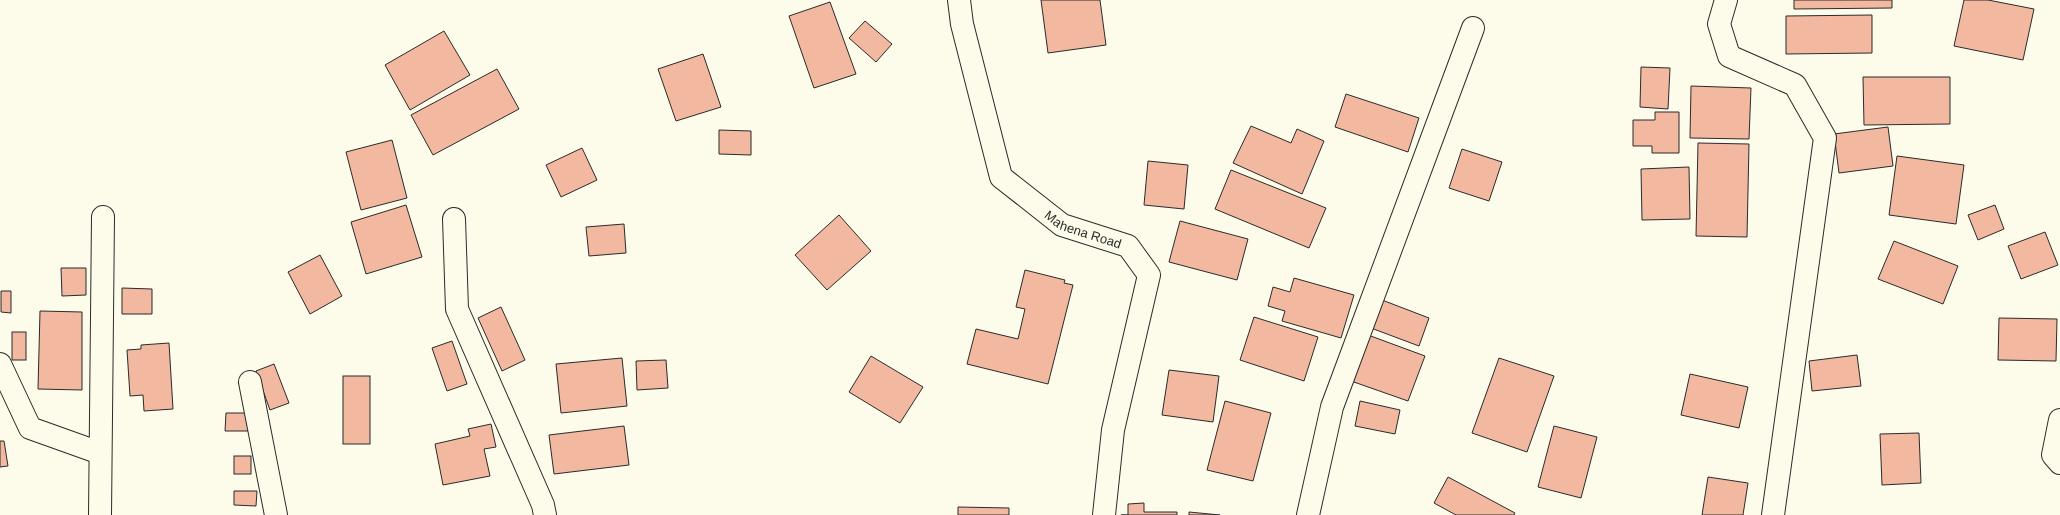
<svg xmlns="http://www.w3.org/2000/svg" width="2060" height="515" font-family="Arial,sans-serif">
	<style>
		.building { fill: #f2b8a0; stroke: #2b2b2b }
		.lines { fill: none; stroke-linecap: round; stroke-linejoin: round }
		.minor-casing { stroke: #2b2b2b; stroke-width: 24 }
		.minor { stroke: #fdfbea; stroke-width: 22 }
		.labels { text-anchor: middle; stroke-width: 3; stroke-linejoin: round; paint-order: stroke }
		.street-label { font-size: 13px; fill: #2b2b2b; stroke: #fdfbea }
	</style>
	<rect width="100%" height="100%" fill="#fdfbea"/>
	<g class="building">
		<polygon points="1041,0 1100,0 1106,45 1048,53"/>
		<polygon points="1794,0 1892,0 1892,8 1794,9"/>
		<polygon points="1964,0 1988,0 2034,9 2023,60 1954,46"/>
		<polygon points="830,2 856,74 814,88 789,16"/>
		<polygon points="1872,15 1872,53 1786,54 1786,16"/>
		<polygon points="865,21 892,44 876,62 849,38"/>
		<polygon points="444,31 470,75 410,110 385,65"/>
		<polygon points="703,54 721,107 676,121 658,69"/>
		<polygon points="1641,67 1670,68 1668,109 1640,107"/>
		<polygon points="497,69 519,109 433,155 411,115"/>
		<polygon points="1863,77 1950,77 1950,124 1864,125"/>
		<polygon points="1691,86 1751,88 1749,139 1690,138"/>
		<polygon points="1346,94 1419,118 1408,152 1335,127"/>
		<polygon points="1655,112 1679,112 1679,153 1652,153 1652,146 1633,146 1633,120 1655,120"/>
		<polygon points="1251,126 1291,143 1297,129 1324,141 1302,194 1233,163"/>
		<polygon points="1888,127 1893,166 1839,173 1834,134"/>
		<polygon points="719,130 751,131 751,155 719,154"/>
		<polygon points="392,140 407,198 361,210 346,152"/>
		<polygon points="1698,143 1749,144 1747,237 1696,236"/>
		<polygon points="582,148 597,180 561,197 546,165"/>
		<polygon points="1462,149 1502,162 1489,201 1449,188"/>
		<polygon points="1897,156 1964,165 1956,224 1889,215"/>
		<polygon points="1148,161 1188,165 1184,209 1144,205"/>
		<polygon points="1689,167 1690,219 1642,220 1641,169"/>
		<polygon points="1231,170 1326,208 1309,248 1215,209"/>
		<polygon points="406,205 422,257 366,274 351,222"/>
		<polygon points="1995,205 2004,229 1978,240 1968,215"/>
		<polygon points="839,215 871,251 827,290 795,255"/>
		<polygon points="1180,221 1248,239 1237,280 1169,262"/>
		<polygon points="624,224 626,253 589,256 586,227"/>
		<polygon points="2045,232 2058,265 2021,279 2008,246"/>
		<polygon points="1894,241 1958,266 1943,304 1878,279"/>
		<polygon points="320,255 342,296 310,314 288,272"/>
		<polygon points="61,268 86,268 86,295 62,296"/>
		<polygon points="1025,270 1065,280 1064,283 1073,285 1048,384 967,364 976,329 1018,339 1025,309 1016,307"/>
		<polygon points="1294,278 1354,295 1341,338 1282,321 1285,311 1268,306 1273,287 1290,292"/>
		<polygon points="122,288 152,289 152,314 122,314"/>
		<polygon points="1,291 11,291 11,313 1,312"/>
		<polygon points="1382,300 1429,318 1419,346 1371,328"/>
		<polygon points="501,307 525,360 502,371 478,318"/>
		<polygon points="40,311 82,312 82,390 38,389"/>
		<polygon points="1254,317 1318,337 1304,381 1240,360"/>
		<polygon points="1999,318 2057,319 2056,361 1998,360"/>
		<rect x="12" y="332" width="14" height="28"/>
		<polygon points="1368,335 1425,356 1408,401 1351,381"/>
		<polygon points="452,341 467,384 447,391 432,348"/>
		<polygon points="169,343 173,409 144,411 143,395 130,396 127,350 141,349 141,345"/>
		<polygon points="1857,355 1861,386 1812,391 1809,361"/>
		<polygon points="871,356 923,387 900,423 849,392"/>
		<polygon points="622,358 627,406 561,413 556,364"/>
		<polygon points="1499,358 1554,376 1527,452 1472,433"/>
		<polygon points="666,360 668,388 637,390 636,361"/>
		<polygon points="274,364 289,403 270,410 256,371"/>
		<polygon points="1169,370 1219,376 1213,422 1162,415"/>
		<polygon points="1690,374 1748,387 1739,428 1681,415"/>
		<rect x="343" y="376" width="27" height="68"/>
		<polygon points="1225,401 1271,413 1253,481 1207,470"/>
		<polygon points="1360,401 1400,410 1395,434 1355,426"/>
		<polygon points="226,413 252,413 251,431 225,431"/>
		<polygon points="491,424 496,447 484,449 490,476 443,485 435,444 470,436 468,429"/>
		<polygon points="624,426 629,465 554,474 549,435"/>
		<polygon points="1554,426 1597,437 1581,498 1538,487"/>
		<polygon points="1919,433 1921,483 1882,485 1880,434"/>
		<polygon points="0,441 4,441 8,466 0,467"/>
		<rect x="234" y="456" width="17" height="18"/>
		<polygon points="1448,477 1515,513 1514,515 1456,515 1434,503"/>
		<polygon points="1708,477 1748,483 1743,515 1702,515"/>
		<polygon points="234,491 257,491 256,506 234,505"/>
		<polygon points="1144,503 1144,512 1177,512 1177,515 1121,515 1128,515 1128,504"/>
		<polygon points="958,507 1009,508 1009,515 958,515"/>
		<polygon points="1189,512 1220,515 1189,515"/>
	</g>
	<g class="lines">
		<g class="minor-casing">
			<g id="minor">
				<path id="s1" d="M 959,0 L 962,24 L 1001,177 L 1062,225 L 1128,246 L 1149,275 L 1113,430 L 1104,515"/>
				<polyline points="1726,0 1719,24 1729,56 1795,85 1825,138 1773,515"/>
				<polyline points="454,219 457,309 543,505 545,515"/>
				<polyline points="0,364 30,428 100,453"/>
				<polyline points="250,382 276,515"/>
				<polyline points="2060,420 2053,455 2060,463"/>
				<polyline points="100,515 103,217"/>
				<polyline points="1308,515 1332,407 1473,28"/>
			</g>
		</g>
		<use href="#minor" class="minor"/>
	</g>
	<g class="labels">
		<g class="street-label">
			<text dy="5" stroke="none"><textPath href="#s1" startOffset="281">Mahena Road</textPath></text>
		</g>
	</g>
</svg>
